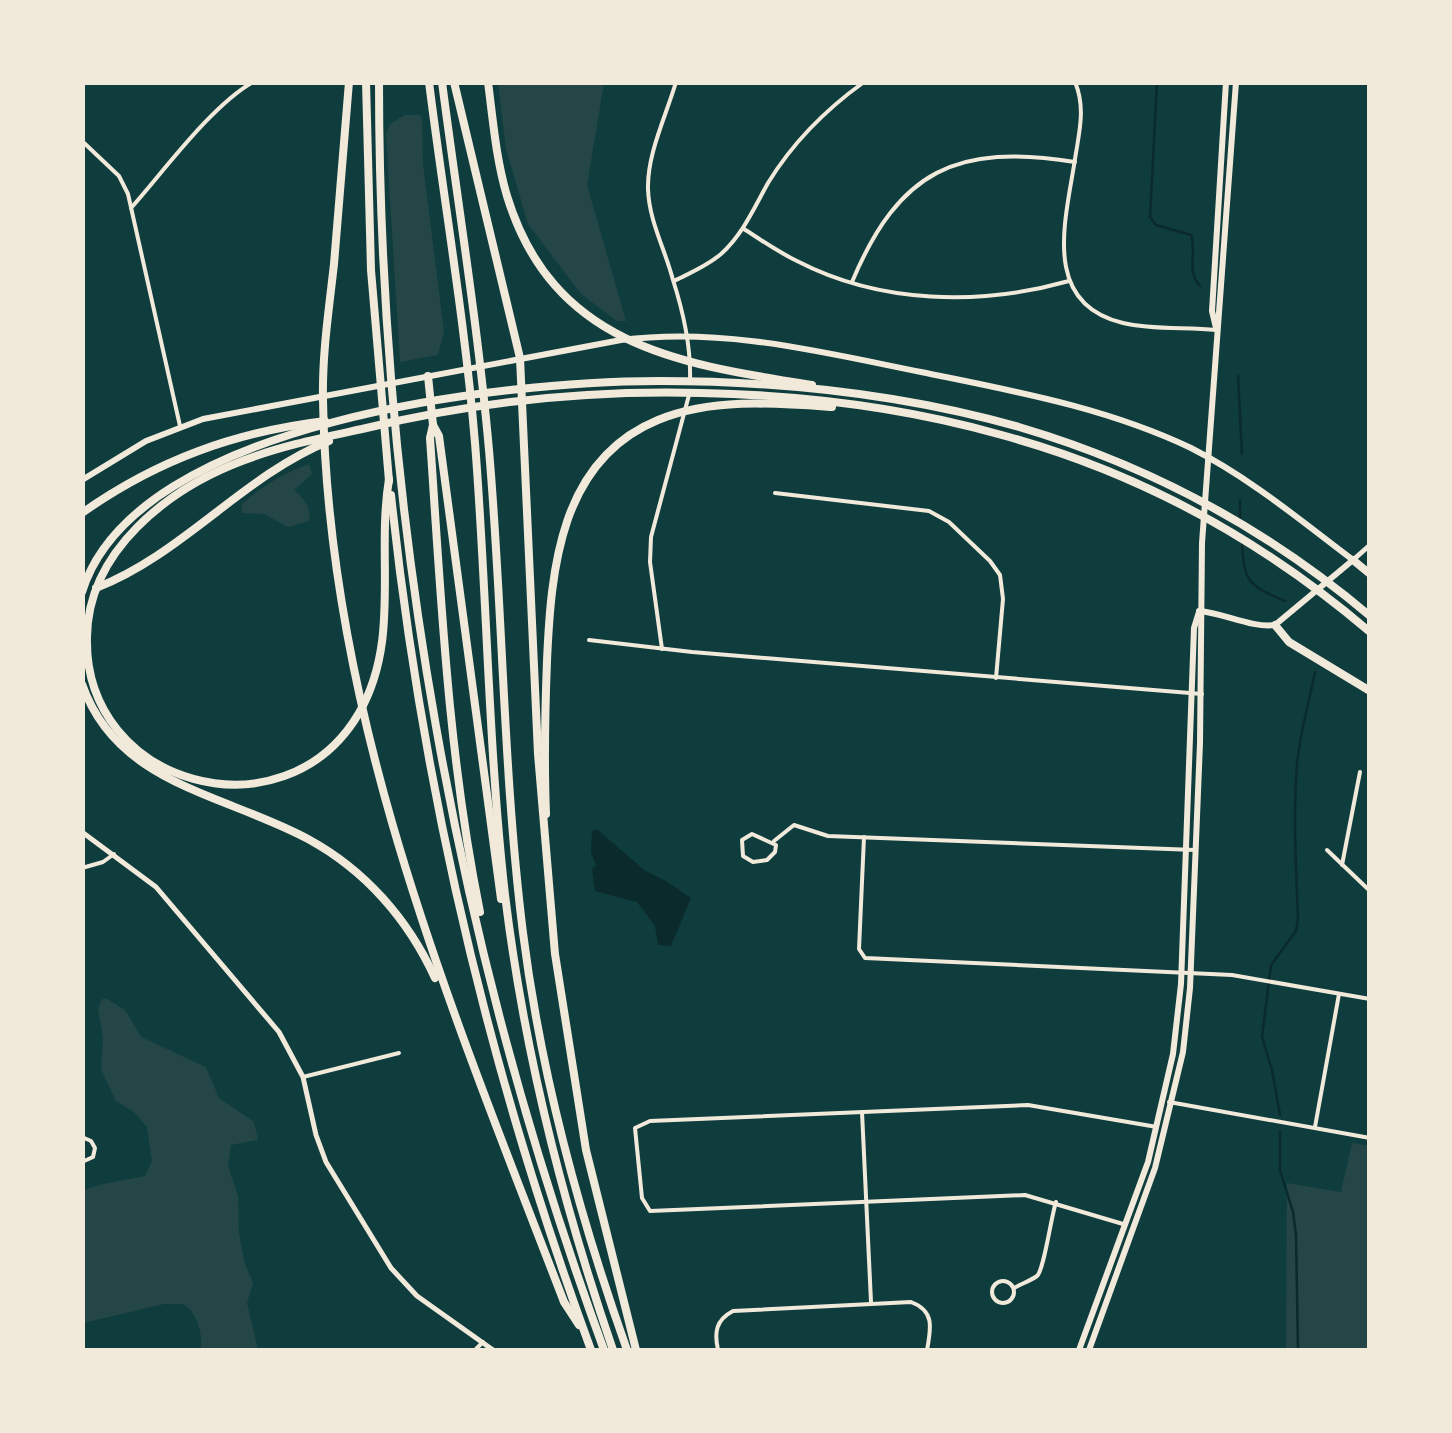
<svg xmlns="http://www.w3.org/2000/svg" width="1452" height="1433" font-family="Merriweather,serif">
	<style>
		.green { fill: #244646 }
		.water { fill: #0a2a2b }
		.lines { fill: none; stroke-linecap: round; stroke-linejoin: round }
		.stream { stroke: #0a2a2b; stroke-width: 2.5 }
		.minor { stroke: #f1e9da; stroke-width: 4 }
		.tertiary { stroke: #f1e9da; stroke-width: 5 }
		.primary { stroke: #f1e9da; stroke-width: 6 }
		.motorway { stroke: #f1e9da; stroke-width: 8 }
	</style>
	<rect width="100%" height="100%" fill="#0f3d3e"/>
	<g class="green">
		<polygon points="498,83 604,83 587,185 626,321 617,321 581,294 528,224 506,149"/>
		<polygon points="405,115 420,115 422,119 423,164 444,332 438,355 400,362 386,133 390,124"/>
		<path d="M 309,464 L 312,474 L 294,490 C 302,496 312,508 309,521 L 288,527 L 264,514 L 242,513 L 242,504 C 262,486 284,473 309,464 Z"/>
		<path d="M 102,999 L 107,999 L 125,1010 L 141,1037 L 206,1067 L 219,1098 L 254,1122 L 258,1140 L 231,1145 L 228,1166 L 238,1196 L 239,1234 L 245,1264 L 253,1283 L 247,1303 L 258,1350 L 201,1350 C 203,1335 197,1311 183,1304 L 164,1304 L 83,1323 L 83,1190 C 102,1183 125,1180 145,1176 L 152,1161 L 147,1127 L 134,1112 L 116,1101 L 101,1069 L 103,1038 L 98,1008 Z"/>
		<polygon points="1352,1143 1369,1146 1369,1350 1286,1350 1287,1183 1341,1192"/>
	</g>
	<polygon class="water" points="597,829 644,870 666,881 691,898 671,946 658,945 655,926 637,902 595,891 592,869 596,865 591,853 592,831"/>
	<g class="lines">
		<g class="stream">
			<path d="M 1157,82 L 1150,217 L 1156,225 L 1191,235 C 1197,252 1186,271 1200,286"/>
			<polyline points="1238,376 1242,454"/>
			<polyline points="1240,501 1240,519"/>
			<path d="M 1242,542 C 1244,583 1248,585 1285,601"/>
			<path d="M 1280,1115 L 1272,1070 L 1262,1037 L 1271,965 L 1296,931 L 1298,919 C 1296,868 1293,816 1297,764 C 1300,732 1309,703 1315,672"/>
			<polyline points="1280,1131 1280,1170 1293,1212 1296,1235 1298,1350"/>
		</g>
		<g class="minor">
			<path d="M 676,82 C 666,116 647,154 648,189 C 649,221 665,249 673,280 C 683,311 691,348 690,380"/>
			<path d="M 1075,82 C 1086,108 1079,133 1075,159 C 1066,219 1040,303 1123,323 C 1152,330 1186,327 1216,330"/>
			<polyline points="82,141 119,176 128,194 180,426"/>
			<path d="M 131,208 C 164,171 211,106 253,82"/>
			<path d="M 744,229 C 761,240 778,252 797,261 C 880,304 980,306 1069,281"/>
			<path d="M 674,281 C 690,273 707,266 721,254 C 743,234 754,208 768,183 C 793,142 825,110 864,82"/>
			<path d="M 852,282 C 899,170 957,143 1075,162"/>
			<polyline points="775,493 929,511 949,522 990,561 1000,575 1003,599 996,678"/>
			<polyline points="589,640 692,652 1202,694"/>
			<polyline points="662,649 650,562 651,537 689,395"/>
			<polygon points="752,834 776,845 775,852 767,860 753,862 743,856 742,840"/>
			<polyline points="864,837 859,949 865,958 1232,975 1370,999"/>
			<polyline points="774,841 794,825 828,836 1195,850"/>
			<polyline points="1327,850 1370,891"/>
			<polyline points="1342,865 1360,772"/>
			<polyline points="82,868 103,862 114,854"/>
			<polyline points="303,1077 399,1053"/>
			<polyline points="1169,1102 1370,1138"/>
			<polyline points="862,1112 871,1302"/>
			<polyline points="1315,1127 1339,994"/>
			<polyline points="82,1137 91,1141 95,1148 93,1157 82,1162"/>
			<polyline points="1123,1224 1025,1195 650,1211 642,1198 635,1128 650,1121 1028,1105 1157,1127"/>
			<circle cx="1003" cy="1292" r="11"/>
			<path d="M 1014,1288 C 1021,1284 1030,1281 1037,1276 C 1044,1270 1051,1217 1056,1202"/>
			<polyline points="475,1350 483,1342"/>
			<path d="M 718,1350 C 714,1332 716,1320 733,1311 L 911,1302 C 935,1311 931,1328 927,1350"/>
		</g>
		<g class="tertiary">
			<polyline points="1353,560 1370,545"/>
			<polyline points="82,832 156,887 279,1032 303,1077 316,1135 326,1162 391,1268 417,1296 493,1350"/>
		</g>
		<g class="primary">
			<polyline points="1216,328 1212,311 1226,82"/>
			<path d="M 82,480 L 146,441 L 203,419 L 621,340 C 724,327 821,352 921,372 C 1013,391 1105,407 1191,448 C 1250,478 1300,520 1353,560 L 1275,625 C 1251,628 1224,613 1199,611"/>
			<polyline points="1079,1350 1148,1162 1173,1054 1181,984 1194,628 1199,612"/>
			<polyline points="1089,1350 1155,1168 1183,1052 1190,988 1200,743 1202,543 1236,82"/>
		</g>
		<g class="motorway">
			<path d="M 349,82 C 344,143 339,203 334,264 C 329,309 322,354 323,400 C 328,718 452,1010 564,1302 L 579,1325"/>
			<polyline points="366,82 371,270 389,481"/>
			<path d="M 379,82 C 379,513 456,947 604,1350"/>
			<path d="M 429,82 C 444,202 465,322 475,443 C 487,593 488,745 505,895 C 524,1051 562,1202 613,1350"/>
			<path d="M 442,82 C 458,205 478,327 489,450 C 503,611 503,773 523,933 C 541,1075 579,1215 627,1350"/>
			<polyline points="454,82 520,358 538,754 555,954 586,1150 636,1350"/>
			<path d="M 488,82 C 493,120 496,159 507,196 C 553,346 679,364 812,385"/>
			<polyline points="428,376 433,425 439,436 501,899"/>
			<path d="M 433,425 L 430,438 C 441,597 448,755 480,912"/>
			<path d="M 389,479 C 376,558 401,640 359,713 C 284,841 83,786 87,637 C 88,551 168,489 242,461 C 281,446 321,438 362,429 C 473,402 587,390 701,393 C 801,395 902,407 998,434 C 1136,471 1261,539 1370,632"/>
			<path d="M 391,495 C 422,787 490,1075 591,1350"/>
			<path d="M 82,513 C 157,460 235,432 325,421"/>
			<polyline points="1353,560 1370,574"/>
			<path d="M 96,588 C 183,554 243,476 329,441"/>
			<path d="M 82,592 C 135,420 508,381 659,381 C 779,381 903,394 1019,427 C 1148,465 1267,529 1370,616"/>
			<polyline points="1275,625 1289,642 1370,691"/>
			<path d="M 82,684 C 117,785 225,794 308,839 C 365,870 408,919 435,978"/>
			<path d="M 546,814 C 544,763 545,712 547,661 C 551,569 560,460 658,420 C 712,398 774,403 832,407"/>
		</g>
	</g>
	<rect width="1452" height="1433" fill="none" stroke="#f1e9da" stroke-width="170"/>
</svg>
